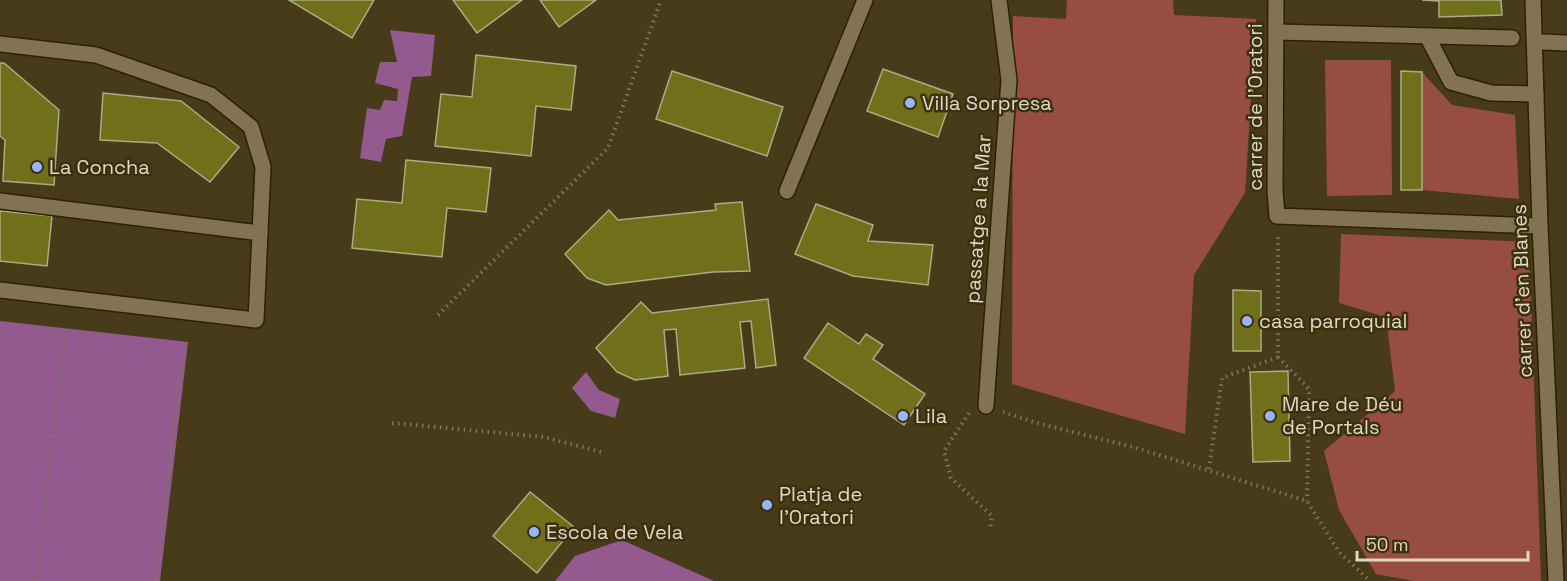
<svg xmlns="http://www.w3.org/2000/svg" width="1567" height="581" font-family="'Space Grotesk',sans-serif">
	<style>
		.green { fill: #984d43 }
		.water { fill: #925a8f }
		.building { fill: #706f1a; stroke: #abac87; stroke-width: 1.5 }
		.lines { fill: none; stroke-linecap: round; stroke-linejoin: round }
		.street-casing { stroke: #2d2101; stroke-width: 18 }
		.path { stroke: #82775c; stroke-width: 4; stroke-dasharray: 1.5 4.5; stroke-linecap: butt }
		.street { stroke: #827452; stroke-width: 15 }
		.poi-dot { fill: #9bb5fd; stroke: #3d300f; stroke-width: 2 }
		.labels { text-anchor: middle; stroke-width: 5; stroke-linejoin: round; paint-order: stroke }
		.poi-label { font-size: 20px; fill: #e0d8c6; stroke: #3d300f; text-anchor: start }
		.street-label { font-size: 20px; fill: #e0d8c6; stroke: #3d300f }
	</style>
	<rect width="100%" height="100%" fill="#473b1a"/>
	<g class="green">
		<polygon points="1067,0 1173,0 1174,15 1256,19 1245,193 1194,275 1185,434 1012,384 1013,16 1066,19"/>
		<polygon points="1325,60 1391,60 1392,195 1327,196"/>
		<polygon points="1422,72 1452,105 1515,115 1519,199 1422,190"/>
		<polygon points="1341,234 1529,242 1541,581 1414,581 1376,574 1339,510 1324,451 1395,391 1386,317 1339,303"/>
	</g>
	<g class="water">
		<polygon points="390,30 435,35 431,76 412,77 402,136 386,139 381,162 360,158 367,108 380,110 384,100 397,101 398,89 375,83 380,62 397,62"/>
		<polygon points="0,321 188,342 160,581 0,581"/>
		<polygon points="586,372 599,390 620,399 615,418 591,411 572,388"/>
		<polygon points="622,540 714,581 555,581 575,556"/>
	</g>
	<g class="building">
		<polygon points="289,0 374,0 352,38"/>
		<polygon points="453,0 522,0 477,33"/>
		<polygon points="540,0 596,0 559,27"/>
		<polygon points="1422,0 1501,0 1502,15 1439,17 1439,1"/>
		<polygon points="476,55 576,66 571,110 536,106 531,156 435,146 441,94 472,97"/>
		<polygon points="0,63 4,63 59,110 54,185 3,181 5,140 0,136"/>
		<polygon points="883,69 953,94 938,137 867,111"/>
		<polygon points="672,71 783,107 767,156 656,119"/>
		<polygon points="1401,71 1422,72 1422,190 1401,190"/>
		<polygon points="103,93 181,101 239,147 210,182 157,143 100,140"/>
		<polygon points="406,160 491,168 486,212 447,208 442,257 352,248 357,199 402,203"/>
		<polygon points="742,202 750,271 713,272 606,285 587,278 565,254 609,210 618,220 716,210 715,204"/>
		<polygon points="816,204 873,225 868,241 933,245 928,285 853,276 795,254"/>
		<polygon points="0,211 52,216 47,266 0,261"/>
		<polygon points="1233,290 1261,291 1261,351 1233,351"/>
		<polygon points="768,299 776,365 756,368 751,321 740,322 745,368 680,375 676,329 664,330 668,376 635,380 617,372 596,348 641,302 652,313"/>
		<polygon points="828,323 859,344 866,334 883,345 873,359 925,394 904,425 804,358"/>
		<polygon points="1288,371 1290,461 1253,462 1250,372"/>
		<polygon points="530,492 574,527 537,573 493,536"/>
	</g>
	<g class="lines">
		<g class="street-casing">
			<g id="street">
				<polyline points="1276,0 1275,191 1277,216 1540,226"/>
				<polyline points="1533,0 1540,226 1556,581"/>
				<polyline points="1276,32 1512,38"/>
				<polyline points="1427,36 1451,82 1491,93 1536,94"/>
				<polyline points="1543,42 1567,43"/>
				<polyline points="0,44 96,55 211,95 251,127 263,167 256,320 0,290"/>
				<polyline points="787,191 865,0"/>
				<polyline points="0,201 260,233"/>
				<polyline points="986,406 1009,80 999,0"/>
			</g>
		</g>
		<g class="path">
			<polyline points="438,315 608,148 661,0"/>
			<polyline points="1278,357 1309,389 1307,501"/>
			<polyline points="1003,412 1037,423 1133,447 1307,501 1339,552 1370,581"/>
			<polyline points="969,413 944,451 951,478 992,516 990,529"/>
			<polyline points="392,423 544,437 601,452"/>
			<polyline points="1209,469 1222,378 1278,357 1278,234"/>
			<polyline points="36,581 66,328"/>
			<polyline points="155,581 184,342"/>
		</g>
		<use href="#street" class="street"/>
	</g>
	<g class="poi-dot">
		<circle cx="910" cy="103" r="6"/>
		<circle cx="37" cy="167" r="6"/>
		<circle cx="1247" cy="321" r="6"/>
		<circle cx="903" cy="416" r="6"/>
		<circle cx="1270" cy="416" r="6"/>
		<circle cx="767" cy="505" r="6"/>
		<circle cx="534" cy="532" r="6"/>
	</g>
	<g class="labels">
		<g class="poi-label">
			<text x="922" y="110">Villa Sorpresa</text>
			<text x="49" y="174">La Concha</text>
			<text x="1259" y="328">casa parroquial</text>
			<text x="1282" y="411">Mare de Déu<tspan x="1282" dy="23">de Portals</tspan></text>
			<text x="915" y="423">Lila</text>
			<text x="779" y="501">Platja de<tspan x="779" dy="23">l'Oratori</tspan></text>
			<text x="546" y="539">Escola de Vela</text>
		</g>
		<g class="street-label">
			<text transform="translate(1255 107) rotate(-90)" y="7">carrer de l'Oratori</text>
			<text transform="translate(978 219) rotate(-86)" y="7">passatge a la Mar</text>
			<text transform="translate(1522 291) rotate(-92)" y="7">carrer d'en Blanes</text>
		</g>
	</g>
	<path d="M1357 551v9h171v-9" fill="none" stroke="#e0d8c6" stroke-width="3"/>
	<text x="1366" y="551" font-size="18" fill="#e0d8c6" stroke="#3d300f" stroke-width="4.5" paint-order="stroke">50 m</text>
</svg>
